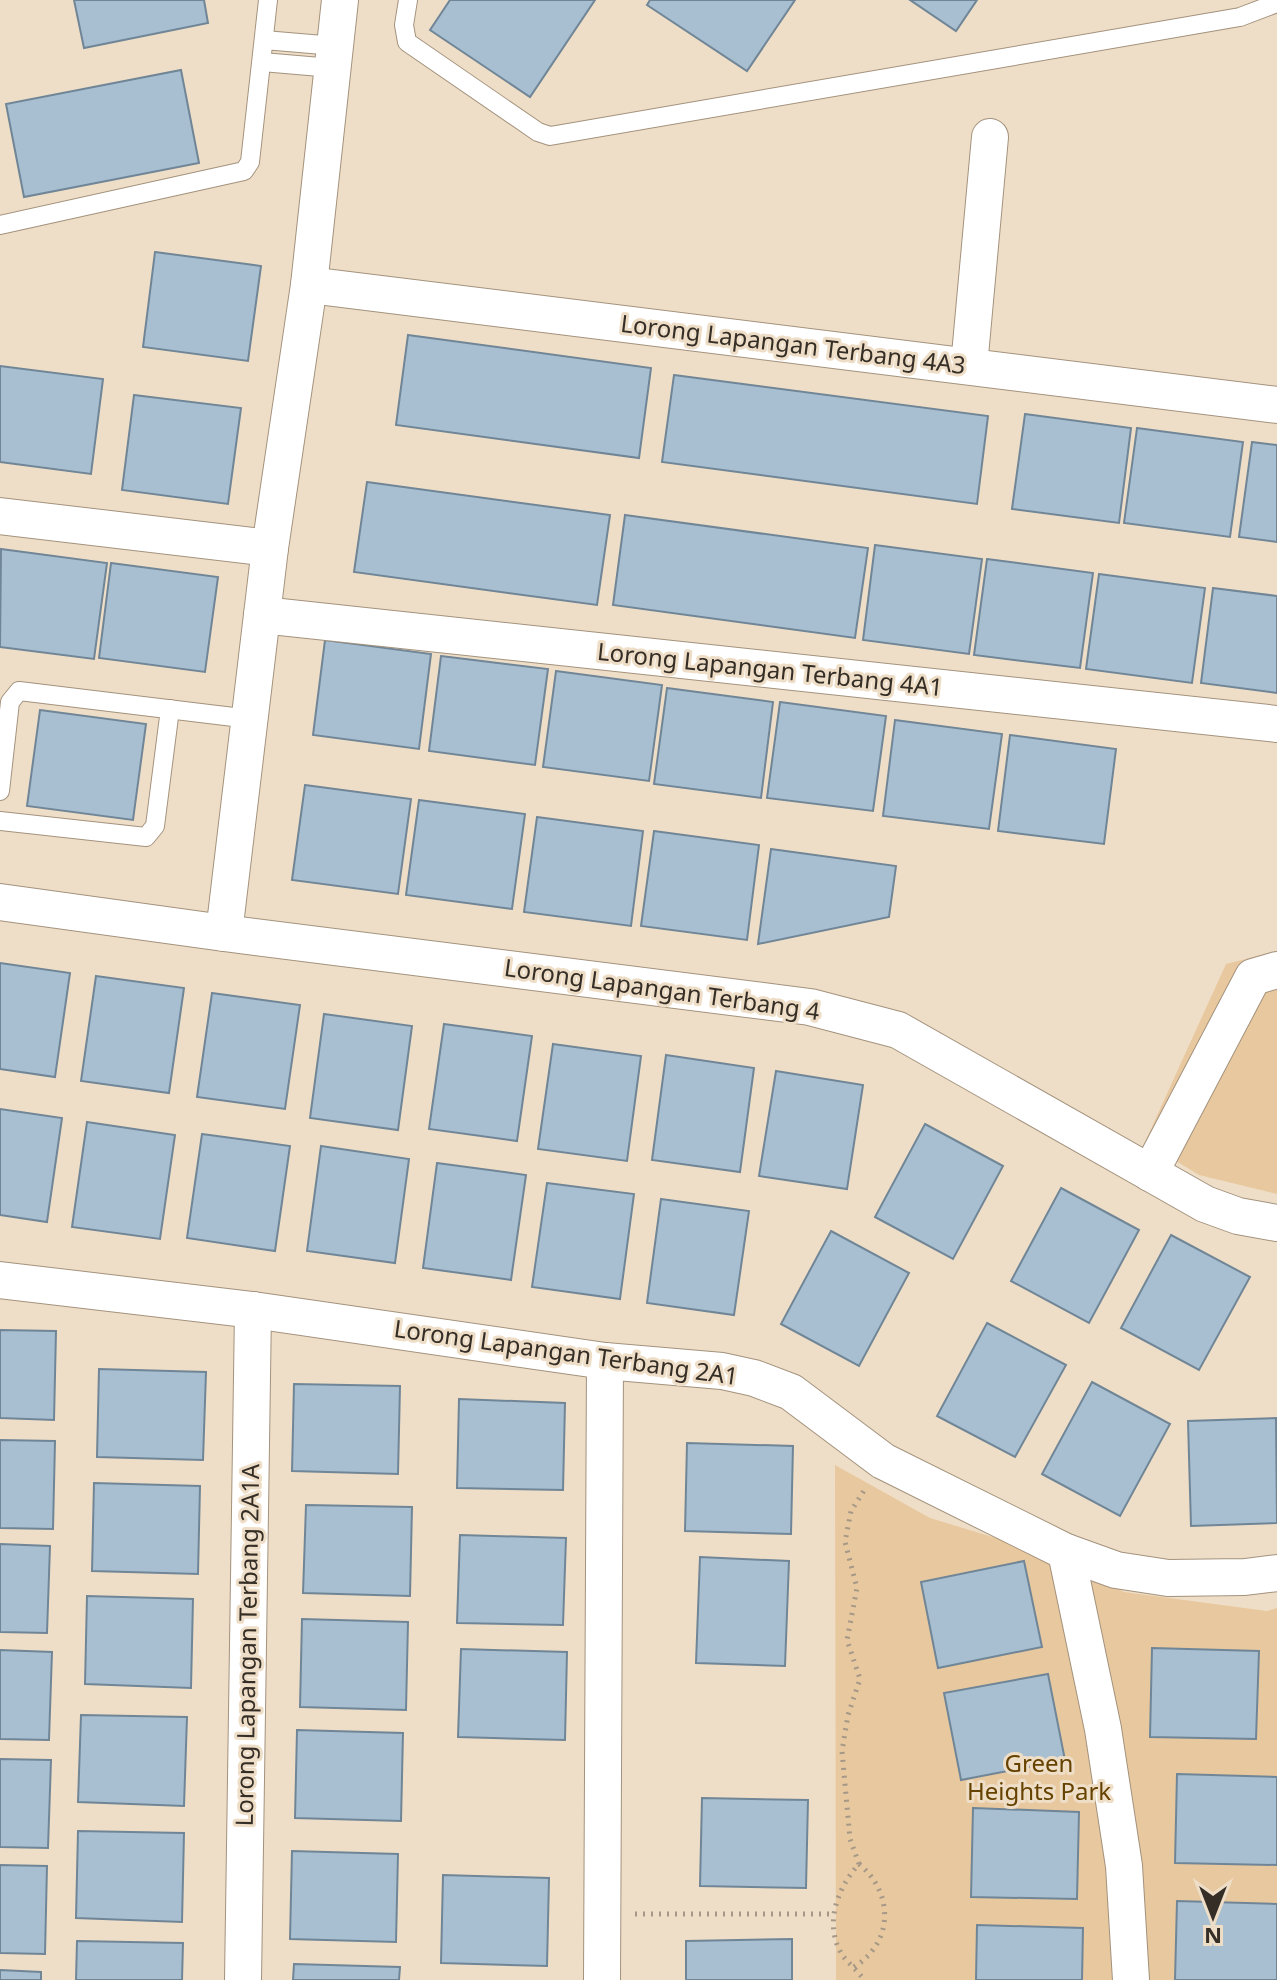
<svg xmlns="http://www.w3.org/2000/svg" width="1277" height="1980" font-family="'Noto Sans',sans-serif">
	<style>
		.green { fill: #e8c89f }
		.building { fill: #a7bfd1; stroke: #708697; stroke-width: 2 }
		.lines { fill: none; stroke-linecap: round; stroke-linejoin: round }
		.lane-casing { stroke: #a3927d; stroke-width: 20 }
		.street-casing { stroke: #a3927d; stroke-width: 38 }
		.path { stroke: #a69887; stroke-width: 5; stroke-dasharray: 2 6; stroke-linecap: butt }
		.lane { stroke: #fff; stroke-width: 18 }
		.street { stroke: #fff; stroke-width: 36 }
		.labels { text-anchor: middle; stroke-width: 6; stroke-linejoin: round; paint-order: stroke }
		.street-label { font-size: 24px; fill: #352e26; stroke: #efdec7 }
		.park-label { font-size: 24px; fill: #664201; stroke: #efdec7 }
	</style>
	<rect width="100%" height="100%" fill="#efdec7"/>
	<g class="green">
		<polygon points="1277,951 1277,1194 1199,1175 1145,1142 1226,964"/>
		<polygon points="835,1465 930,1518 1065,1559 1124,1592 1267,1611 1277,1608 1277,1980 836,1980"/>
	</g>
	<g class="building">
		<polygon points="74,0 204,0 208,23 84,48"/>
		<polygon points="450,0 595,0 530,97 430,30"/>
		<polygon points="650,0 795,0 747,71 647,5"/>
		<polygon points="910,0 977,0 956,31"/>
		<polygon points="181,70 199,163 24,197 6,104"/>
		<polygon points="155,252 261,266 248,361 143,347"/>
		<polygon points="408,335 651,368 639,458 396,425"/>
		<polygon points="0,366 103,379 91,474 0,462"/>
		<polygon points="674,375 988,416 977,504 662,462"/>
		<polygon points="134,395 241,408 228,504 122,490"/>
		<polygon points="1025,414 1131,428 1119,523 1012,509"/>
		<polygon points="1137,428 1243,442 1230,537 1124,523"/>
		<polygon points="1252,442 1277,445 1277,542 1239,537"/>
		<polygon points="367,482 610,515 597,605 354,572"/>
		<polygon points="625,515 868,548 855,638 613,605"/>
		<polygon points="875,545 982,559 969,654 863,640"/>
		<polygon points="1,549 107,563 94,659 0,647"/>
		<polygon points="987,559 1093,573 1080,668 974,655"/>
		<polygon points="111,563 218,577 205,672 99,658"/>
		<polygon points="1099,574 1205,588 1192,683 1086,669"/>
		<polygon points="1213,588 1277,596 1277,693 1201,683"/>
		<polygon points="325,640 431,654 419,749 313,735"/>
		<polygon points="441,656 548,669 535,765 429,751"/>
		<polygon points="556,671 662,685 649,781 543,767"/>
		<polygon points="667,688 773,702 761,798 654,784"/>
		<polygon points="780,702 886,716 873,811 767,798"/>
		<polygon points="40,710 146,724 133,820 27,806"/>
		<polygon points="895,720 1002,734 989,829 883,816"/>
		<polygon points="1010,735 1116,749 1104,844 998,831"/>
		<polygon points="305,785 411,799 398,894 292,880"/>
		<polygon points="419,800 525,814 512,909 406,895"/>
		<polygon points="537,817 643,831 631,926 524,912"/>
		<polygon points="654,831 759,845 747,940 641,926"/>
		<polygon points="771,849 896,866 889,917 758,944"/>
		<polygon points="0,963 70,973 55,1077 0,1069"/>
		<polygon points="96,976 184,988 169,1093 81,1081"/>
		<polygon points="212,993 300,1005 285,1109 197,1097"/>
		<polygon points="324,1014 412,1026 398,1130 310,1118"/>
		<polygon points="444,1024 532,1036 517,1141 429,1129"/>
		<polygon points="553,1044 641,1056 627,1161 538,1149"/>
		<polygon points="666,1055 754,1068 740,1172 652,1160"/>
		<polygon points="776,1071 863,1085 847,1189 759,1176"/>
		<polygon points="0,1109 62,1118 47,1222 0,1215"/>
		<polygon points="87,1122 175,1135 160,1239 72,1227"/>
		<polygon points="925,1124 1003,1166 953,1259 875,1217"/>
		<polygon points="202,1134 290,1146 275,1251 187,1238"/>
		<polygon points="321,1146 409,1159 395,1263 307,1251"/>
		<polygon points="437,1163 526,1175 511,1280 423,1268"/>
		<polygon points="547,1183 634,1194 620,1299 532,1287"/>
		<polygon points="1061,1188 1139,1230 1089,1323 1011,1281"/>
		<polygon points="661,1199 749,1211 734,1315 647,1303"/>
		<polygon points="831,1231 909,1273 859,1366 781,1324"/>
		<polygon points="1171,1235 1250,1277 1199,1370 1121,1328"/>
		<polygon points="987,1323 1066,1365 1015,1457 937,1416"/>
		<polygon points="0,1330 56,1331 54,1420 0,1418"/>
		<polygon points="99,1369 206,1372 203,1460 97,1457"/>
		<polygon points="1092,1382 1170,1424 1120,1516 1042,1474"/>
		<polygon points="294,1384 400,1386 398,1474 292,1471"/>
		<polygon points="459,1399 565,1403 563,1490 457,1488"/>
		<polygon points="1276,1418 1277,1523 1191,1526 1188,1421"/>
		<polygon points="0,1440 55,1441 53,1529 0,1528"/>
		<polygon points="687,1443 793,1446 791,1534 685,1531"/>
		<polygon points="94,1483 200,1486 198,1574 92,1571"/>
		<polygon points="306,1505 412,1507 410,1596 303,1593"/>
		<polygon points="460,1535 566,1538 563,1625 457,1623"/>
		<polygon points="0,1544 50,1546 47,1633 0,1632"/>
		<polygon points="700,1557 789,1561 785,1666 696,1663"/>
		<polygon points="1024,1561 1042,1647 938,1668 921,1582"/>
		<polygon points="87,1596 193,1599 191,1688 85,1684"/>
		<polygon points="302,1619 408,1622 406,1710 300,1707"/>
		<polygon points="1152,1648 1259,1651 1256,1739 1150,1737"/>
		<polygon points="461,1649 567,1652 565,1740 458,1737"/>
		<polygon points="0,1650 52,1652 49,1740 0,1739"/>
		<polygon points="1048,1674 1065,1760 961,1780 944,1693"/>
		<polygon points="81,1715 187,1717 184,1806 78,1802"/>
		<polygon points="297,1730 403,1733 401,1821 295,1818"/>
		<polygon points="0,1759 51,1760 48,1848 0,1847"/>
		<polygon points="1177,1774 1277,1777 1277,1865 1175,1863"/>
		<polygon points="702,1798 808,1800 806,1888 700,1886"/>
		<polygon points="973,1808 1079,1812 1077,1899 971,1897"/>
		<polygon points="78,1831 184,1833 182,1922 76,1918"/>
		<polygon points="292,1851 398,1854 396,1942 290,1939"/>
		<polygon points="0,1865 47,1866 45,1954 0,1953"/>
		<polygon points="443,1875 549,1878 547,1966 441,1963"/>
		<polygon points="1177,1901 1277,1904 1277,1980 1175,1980"/>
		<polygon points="977,1925 1083,1928 1082,1980 976,1980"/>
		<polygon points="792,1939 792,1980 686,1980 686,1941"/>
		<polygon points="77,1941 183,1943 182,1980 76,1980"/>
		<polygon points="294,1964 400,1967 399,1980 293,1980"/>
		<polygon points="0,1970 41,1972 41,1980 0,1980"/>
	</g>
	<g class="lines">
		<g class="lane-casing">
			<g id="lane">
				<polyline points="408,0 404,25 407,42 538,132 550,136 1240,17 1277,3"/>
				<polyline points="264,40 335,46"/>
				<polyline points="262,62 332,68"/>
				<polyline points="0,225 244,171 250,162 268,0"/>
				<polyline points="0,791 10,702 19,691 250,719"/>
				<polyline points="0,821 146,837 155,826 170,709"/>
			</g>
		</g>
		<g class="street-casing">
			<g id="street">
				<polyline points="309,285 1277,405"/>
				<polyline points="969,366 990,137"/>
				<polyline points="0,516 270,548"/>
				<polyline points="262,615 1277,724"/>
				<polyline points="0,902 224,933 810,1007 898,1030 1205,1204 1238,1216 1277,1223"/>
				<polyline points="224,933 270,548 309,285 340,0"/>
				<polyline points="1150,1173 1253,977 1277,970"/>
				<polyline points="0,1280 253,1310 605,1361 722,1371 754,1378 791,1392 883,1461 1066,1552 1116,1570 1168,1578 1245,1577 1277,1573"/>
				<polyline points="1066,1552 1103,1729 1124,1866 1131,1980"/>
				<polyline points="243,1980 253,1310"/>
				<polyline points="602,1980 605,1361"/>
			</g>
		</g>
		<g class="path">
			<polyline points="859,1864 850,1839 842,1751 848,1715 860,1679 847,1640 857,1588 845,1542 851,1511 865,1489"/>
			<polyline points="635,1914 834,1914"/>
			<path d="M 854,1967 C 894,1942 894,1893 859,1864 C 837,1888 823,1926 843,1956 C 849,1964 858,1971 864,1980"/>
		</g>
		<use href="#lane" class="lane"/>
		<use href="#street" class="street"/>
	</g>
	<g class="labels">
		<g class="street-label">
			<text transform="translate(793 345) rotate(7)" y="8">Lorong Lapangan Terbang 4A3</text>
			<text transform="translate(770 670) rotate(6)" y="8">Lorong Lapangan Terbang 4A1</text>
			<text transform="translate(662 990) rotate(8)" y="8">Lorong Lapangan Terbang 4</text>
			<text transform="translate(566 1353) rotate(8)" y="8">Lorong Lapangan Terbang 2A1</text>
			<text transform="translate(248 1645) rotate(-89)" y="8">Lorong Lapangan Terbang 2A1A</text>
		</g>
		<g class="park-label">
			<text x="1039" y="1772">Green<tspan x="1039" dy="28">Heights Park</tspan></text>
		</g>
	</g>
	<g transform="translate(1213 1916) rotate(180)" stroke="#efdec7" stroke-width="6" paint-order="stroke">
	<path d="M0-6L14 30L0 20L-14 30Z" fill="#352e26"/>
	<text y="-12" font-size="22" font-weight="bold" text-anchor="middle" fill="#352e26">N</text>
	</g>
</svg>
